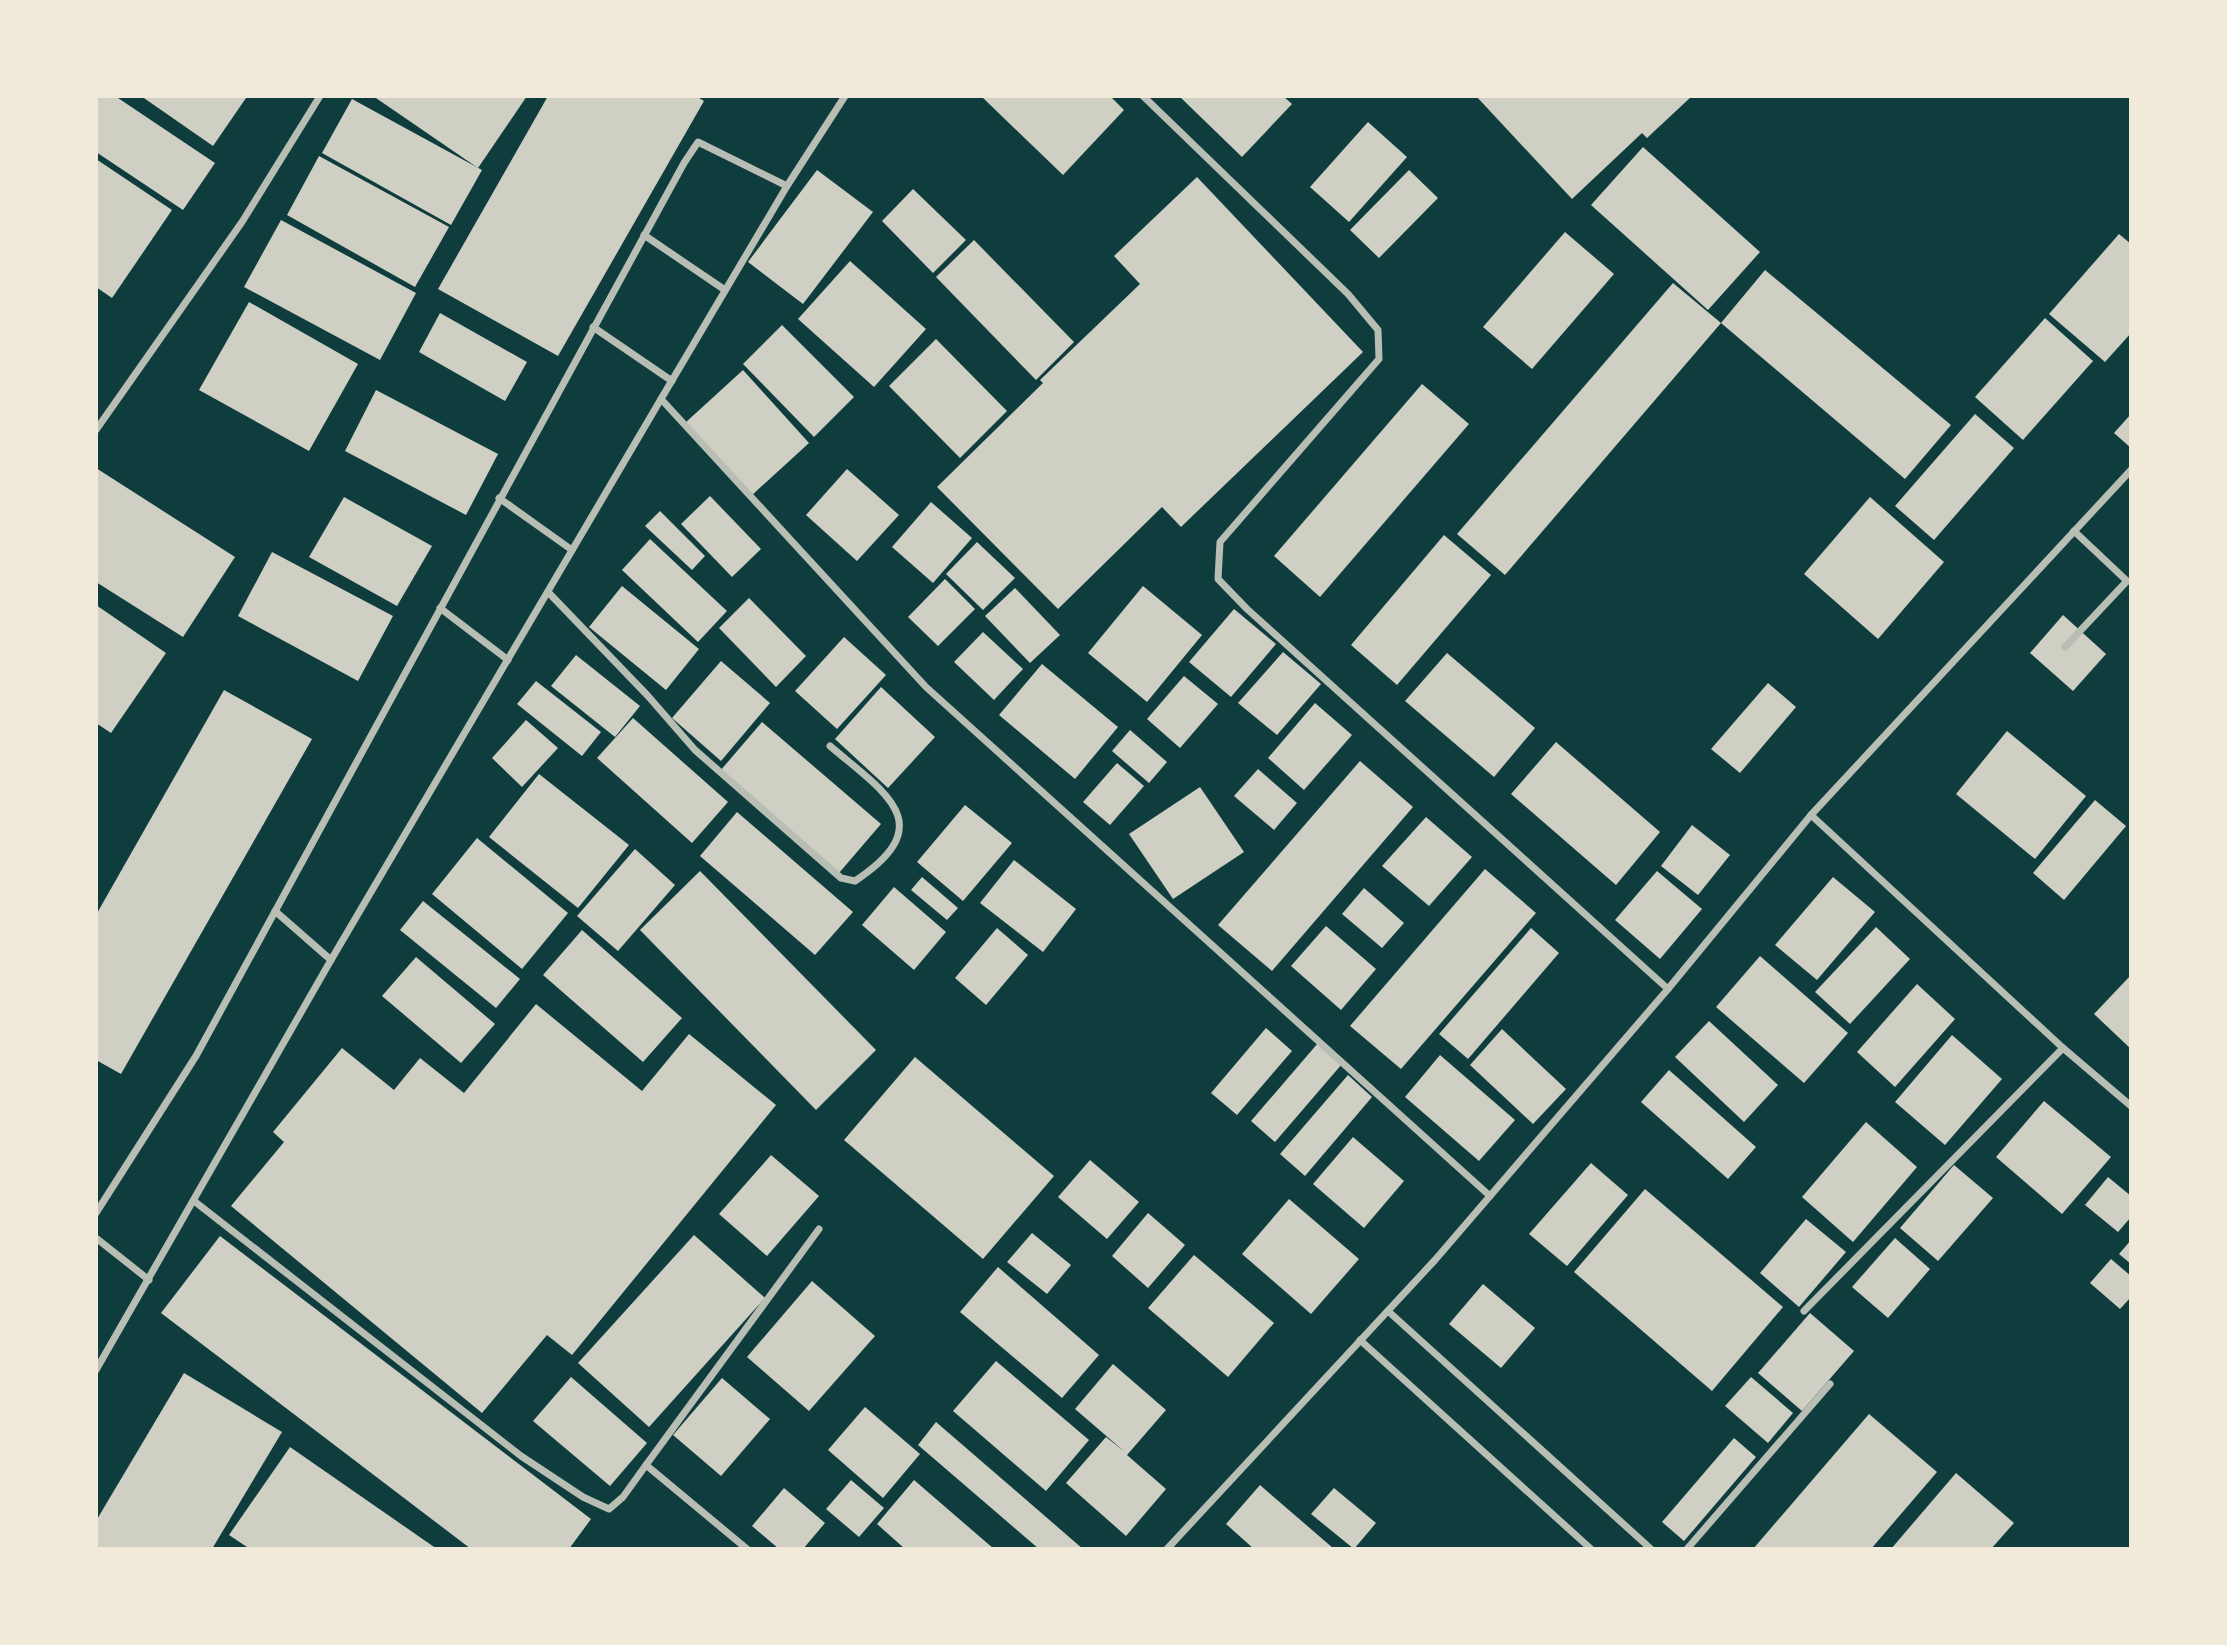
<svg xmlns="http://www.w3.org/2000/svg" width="2227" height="1645" font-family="'Times New Roman',serif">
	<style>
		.building { fill: #cfcfc3 }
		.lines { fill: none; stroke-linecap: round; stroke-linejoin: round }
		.minor { stroke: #b8beb3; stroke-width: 7 }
	</style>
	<rect width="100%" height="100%" fill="#0f3d3e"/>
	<g class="building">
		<polygon points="96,96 115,96 215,163 183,210 96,152"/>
		<polygon points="141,96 244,96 246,98 213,146"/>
		<polygon points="373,96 527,96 478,168"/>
		<polygon points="548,96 696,96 704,101 558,356 438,289"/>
		<polygon points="981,96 1110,96 1124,110 1063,175"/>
		<polygon points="1179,96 1283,96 1292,104 1242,157"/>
		<polygon points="1476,96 1692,96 1647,138 1642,133 1572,199"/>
		<polygon points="352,99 482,170 451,225 322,153"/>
		<polygon points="1368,122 1407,157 1349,222 1310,187"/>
		<polygon points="1643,147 1760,252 1708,310 1591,205"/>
		<polygon points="319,156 449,227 415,287 287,215"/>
		<polygon points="96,159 172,210 112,298 96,287"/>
		<polygon points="817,170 873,212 803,304 748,262"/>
		<polygon points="1409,170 1438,198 1379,258 1350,230"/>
		<polygon points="1197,177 1363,352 1181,527 1162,507 1058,609 937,487 1043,383 1040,380 1140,284 1114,256"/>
		<polygon points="913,189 966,240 933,273 882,221"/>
		<polygon points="281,220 416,293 380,360 244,287"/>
		<polygon points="1565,232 1614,274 1532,369 1483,327"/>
		<polygon points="2119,234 2131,244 2131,333 2105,362 2049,314"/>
		<polygon points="974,240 1074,342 1036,380 936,277"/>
		<polygon points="850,261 926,329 874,387 798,319"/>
		<polygon points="1765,270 1951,425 1905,479 1721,323"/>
		<polygon points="1673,283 1721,323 1505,575 1457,534"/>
		<polygon points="249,302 358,364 309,451 199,390"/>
		<polygon points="440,313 527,362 505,401 419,352"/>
		<polygon points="2045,318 2093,361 2023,440 1975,397"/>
		<polygon points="782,325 854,397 814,437 743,364"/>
		<polygon points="936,339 1007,411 960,458 889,386"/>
		<polygon points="743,370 809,443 751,496 685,423"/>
		<polygon points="1422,384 1469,424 1320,597 1274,556"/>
		<polygon points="376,390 498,454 466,515 345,451"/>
		<polygon points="1975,414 2014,448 1934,540 1895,506"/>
		<polygon points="2131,414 2131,448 2114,433"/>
		<polygon points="96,468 235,557 183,637 96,582"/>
		<polygon points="847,469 899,515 857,561 806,515"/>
		<polygon points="710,496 761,549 732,577 681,524"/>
		<polygon points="344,497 432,546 397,606 309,557"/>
		<polygon points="1870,497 1944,562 1878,639 1804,574"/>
		<polygon points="931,502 972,538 933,583 892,547"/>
		<polygon points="660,511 705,556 692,570 645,526"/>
		<polygon points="1444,535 1491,575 1397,685 1351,645"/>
		<polygon points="650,539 727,611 698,642 622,570"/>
		<polygon points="977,542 1015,578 983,610 946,574"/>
		<polygon points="272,552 393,616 358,681 238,616"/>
		<polygon points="945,579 975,609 938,646 908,617"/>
		<polygon points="622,586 699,649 666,690 589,627"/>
		<polygon points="1143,586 1202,635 1147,702 1088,653"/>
		<polygon points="1015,588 1060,635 1030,663 985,616"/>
		<polygon points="749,598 806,656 776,687 719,628"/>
		<polygon points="96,605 166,653 111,733 96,723"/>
		<polygon points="1234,609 1276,644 1231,697 1189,662"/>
		<polygon points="2063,615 2106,654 2073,691 2030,653"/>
		<polygon points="983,632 1023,669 994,700 954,662"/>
		<polygon points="844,637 886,675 837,729 795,691"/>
		<polygon points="1283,652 1321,684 1277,735 1238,703"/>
		<polygon points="1447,653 1535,728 1494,777 1405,701"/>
		<polygon points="576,655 640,706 615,737 551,686"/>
		<polygon points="721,661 770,703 721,761 672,718"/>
		<polygon points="1042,664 1118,727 1075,779 999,715"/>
		<polygon points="1184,676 1218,704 1180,748 1147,719"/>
		<polygon points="536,681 601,732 582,756 517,704"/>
		<polygon points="1768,683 1796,707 1740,773 1711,749"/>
		<polygon points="881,687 935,737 888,788 835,739"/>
		<polygon points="224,690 312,739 121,1074 96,1060 96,915"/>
		<polygon points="1315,703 1352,735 1304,790 1268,758"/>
		<polygon points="633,718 728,802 692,843 597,758"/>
		<polygon points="526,720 558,748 522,787 492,758"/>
		<polygon points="762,722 881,824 839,873 720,771"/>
		<polygon points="1130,730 1167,762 1149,783 1112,751"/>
		<polygon points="2007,731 2086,796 2035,859 1956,794"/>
		<polygon points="1556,742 1660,832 1616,885 1511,794"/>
		<polygon points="1360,761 1413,807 1272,971 1218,925"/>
		<polygon points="1117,763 1144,786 1110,825 1083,802"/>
		<polygon points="1258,769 1297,803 1274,830 1234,796"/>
		<polygon points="539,774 629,845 578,908 489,837"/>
		<polygon points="1200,787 1244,852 1173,899 1129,834"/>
		<polygon points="2095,800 2126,826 2064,900 2033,873"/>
		<polygon points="965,805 1012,843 963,901 917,862"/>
		<polygon points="737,812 853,912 815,955 700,856"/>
		<polygon points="1426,817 1472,857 1429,906 1382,866"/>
		<polygon points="1692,825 1730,855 1698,895 1661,866"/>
		<polygon points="477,838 568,913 522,969 432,894"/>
		<polygon points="635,849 675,885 618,951 577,916"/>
		<polygon points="1014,860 1076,909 1043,952 980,903"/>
		<polygon points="1485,869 1536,913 1401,1069 1350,1026"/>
		<polygon points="700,871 876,1050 816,1110 640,930"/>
		<polygon points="1657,871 1702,909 1660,959 1615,920"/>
		<polygon points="922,877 958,908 947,920 911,890"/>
		<polygon points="1833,877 1875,912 1817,980 1775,945"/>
		<polygon points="894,887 946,932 914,970 862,925"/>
		<polygon points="1364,888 1404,923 1382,948 1342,914"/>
		<polygon points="423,901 520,979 496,1008 400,930"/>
		<polygon points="1326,926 1376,969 1341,1010 1291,966"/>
		<polygon points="1876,927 1910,959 1850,1024 1815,992"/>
		<polygon points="997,928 1028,955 986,1005 955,978"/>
		<polygon points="1531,928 1559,953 1468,1059 1439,1034"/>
		<polygon points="582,930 682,1018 643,1062 543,975"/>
		<polygon points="1760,956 1848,1033 1804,1083 1716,1007"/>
		<polygon points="416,957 495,1024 461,1063 382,996"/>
		<polygon points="2131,975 2131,1049 2094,1014"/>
		<polygon points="1917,984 1955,1019 1895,1087 1857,1052"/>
		<polygon points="536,1004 642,1091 689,1034 776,1105 572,1355 547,1335 482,1413 231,1206 284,1142 273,1132 342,1048 394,1090 420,1058 464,1093"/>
		<polygon points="1709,1021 1778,1085 1744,1122 1675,1057"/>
		<polygon points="1266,1028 1292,1051 1237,1115 1211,1093"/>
		<polygon points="1502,1029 1566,1089 1533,1124 1470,1065"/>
		<polygon points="1952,1035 2002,1079 1945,1145 1895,1102"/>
		<polygon points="1318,1043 1342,1064 1275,1142 1251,1121"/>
		<polygon points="1440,1055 1515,1120 1479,1161 1405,1097"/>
		<polygon points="915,1057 1054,1176 983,1259 844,1140"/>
		<polygon points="1669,1070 1756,1147 1728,1179 1641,1102"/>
		<polygon points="1348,1075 1372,1097 1305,1176 1280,1154"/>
		<polygon points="2044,1101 2111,1157 2062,1214 1996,1157"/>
		<polygon points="1866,1122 1917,1167 1853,1242 1802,1197"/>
		<polygon points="1353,1137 1404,1181 1364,1228 1313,1184"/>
		<polygon points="771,1155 819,1196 767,1256 719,1214"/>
		<polygon points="1090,1160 1139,1202 1107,1239 1058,1197"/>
		<polygon points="1591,1163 1628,1195 1567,1266 1529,1234"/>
		<polygon points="1954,1165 1993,1198 1938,1261 1900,1228"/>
		<polygon points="2108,1177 2131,1196 2131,1217 2118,1232 2085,1205"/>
		<polygon points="1645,1189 1783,1307 1712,1391 1574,1272"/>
		<polygon points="1289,1199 1359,1259 1311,1314 1242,1254"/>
		<polygon points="1148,1213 1185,1245 1148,1288 1112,1256"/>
		<polygon points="1806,1219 1846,1252 1799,1307 1760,1273"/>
		<polygon points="1032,1233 1071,1265 1047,1294 1007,1262"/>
		<polygon points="694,1235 765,1298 649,1427 578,1363"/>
		<polygon points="220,1236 591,1519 569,1549 471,1549 161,1313"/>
		<polygon points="1895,1238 1930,1269 1888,1318 1852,1287"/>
		<polygon points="2131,1240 2131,1264 2119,1254"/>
		<polygon points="1194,1255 1274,1323 1228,1377 1148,1308"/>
		<polygon points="2111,1259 2131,1276 2131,1297 2120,1309 2090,1283"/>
		<polygon points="998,1267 1099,1355 1062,1398 960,1312"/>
		<polygon points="812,1281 875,1336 809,1411 747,1357"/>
		<polygon points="1483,1284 1535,1328 1501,1368 1449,1324"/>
		<polygon points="1810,1313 1854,1351 1802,1411 1758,1373"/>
		<polygon points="996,1361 1089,1440 1046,1491 953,1411"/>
		<polygon points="1113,1364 1166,1410 1127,1455 1166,1489 1126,1536 1066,1483 1106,1437 1125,1452 1075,1409"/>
		<polygon points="184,1373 282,1432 212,1549 96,1549 96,1521"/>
		<polygon points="571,1377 647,1443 610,1486 533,1421"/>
		<polygon points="1751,1377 1793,1413 1768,1443 1725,1406"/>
		<polygon points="722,1378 770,1419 721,1476 673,1435"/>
		<polygon points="865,1407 920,1454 883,1498 828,1450"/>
		<polygon points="1869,1414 1937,1472 1871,1549 1753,1549"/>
		<polygon points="936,1422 1083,1549 1039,1549 918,1445"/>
		<polygon points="1734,1438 1756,1457 1684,1541 1662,1522"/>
		<polygon points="290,1447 437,1549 250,1549 229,1535"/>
		<polygon points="1956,1473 2014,1523 1991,1549 1891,1549"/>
		<polygon points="851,1480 884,1508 859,1537 826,1509"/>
		<polygon points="914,1480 994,1549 905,1549 877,1524"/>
		<polygon points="1260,1485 1334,1549 1254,1549 1226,1524"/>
		<polygon points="784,1488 825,1523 803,1549 779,1549 752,1526"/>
		<polygon points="1334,1488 1376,1523 1354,1549 1311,1514"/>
	</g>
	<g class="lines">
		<g class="minor">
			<polyline points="1143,96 1348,294 1378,330 1379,359 1220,542 1218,579 1247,609 1668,989"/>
			<polyline points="644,235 725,290"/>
			<polyline points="593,327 672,381"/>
			<polyline points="661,399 926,687 1490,1196"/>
			<polyline points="96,430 242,222 320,96"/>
			<polyline points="499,498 572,550"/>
			<path d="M 548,592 L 648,696 L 695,750 L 841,878 L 855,881 C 941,824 885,793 830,746"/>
			<polyline points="440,608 508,660"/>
			<polyline points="2065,647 2127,581 2074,531"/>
			<polyline points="1811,815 2063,1048 2131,1106"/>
			<polyline points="275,911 331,960"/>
			<polyline points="194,1201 521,1456 583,1497 609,1509 623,1497 646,1465 747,1549"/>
			<polyline points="96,1213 196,1056 684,163 698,142 787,186"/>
			<polyline points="96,1238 149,1280"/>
			<polyline points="1388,1311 1651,1549"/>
			<polyline points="1804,1311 2063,1048"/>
			<polyline points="1360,1340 1591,1549"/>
			<polyline points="96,1370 331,960 661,399 787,186 845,96"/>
			<polyline points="646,1465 819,1229"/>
			<polyline points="1167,1549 1435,1260 1668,989 1811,815 2131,470"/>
			<polyline points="1687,1549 1830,1384"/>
		</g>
	</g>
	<rect width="2227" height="1645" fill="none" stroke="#f1e9da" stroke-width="196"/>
</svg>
